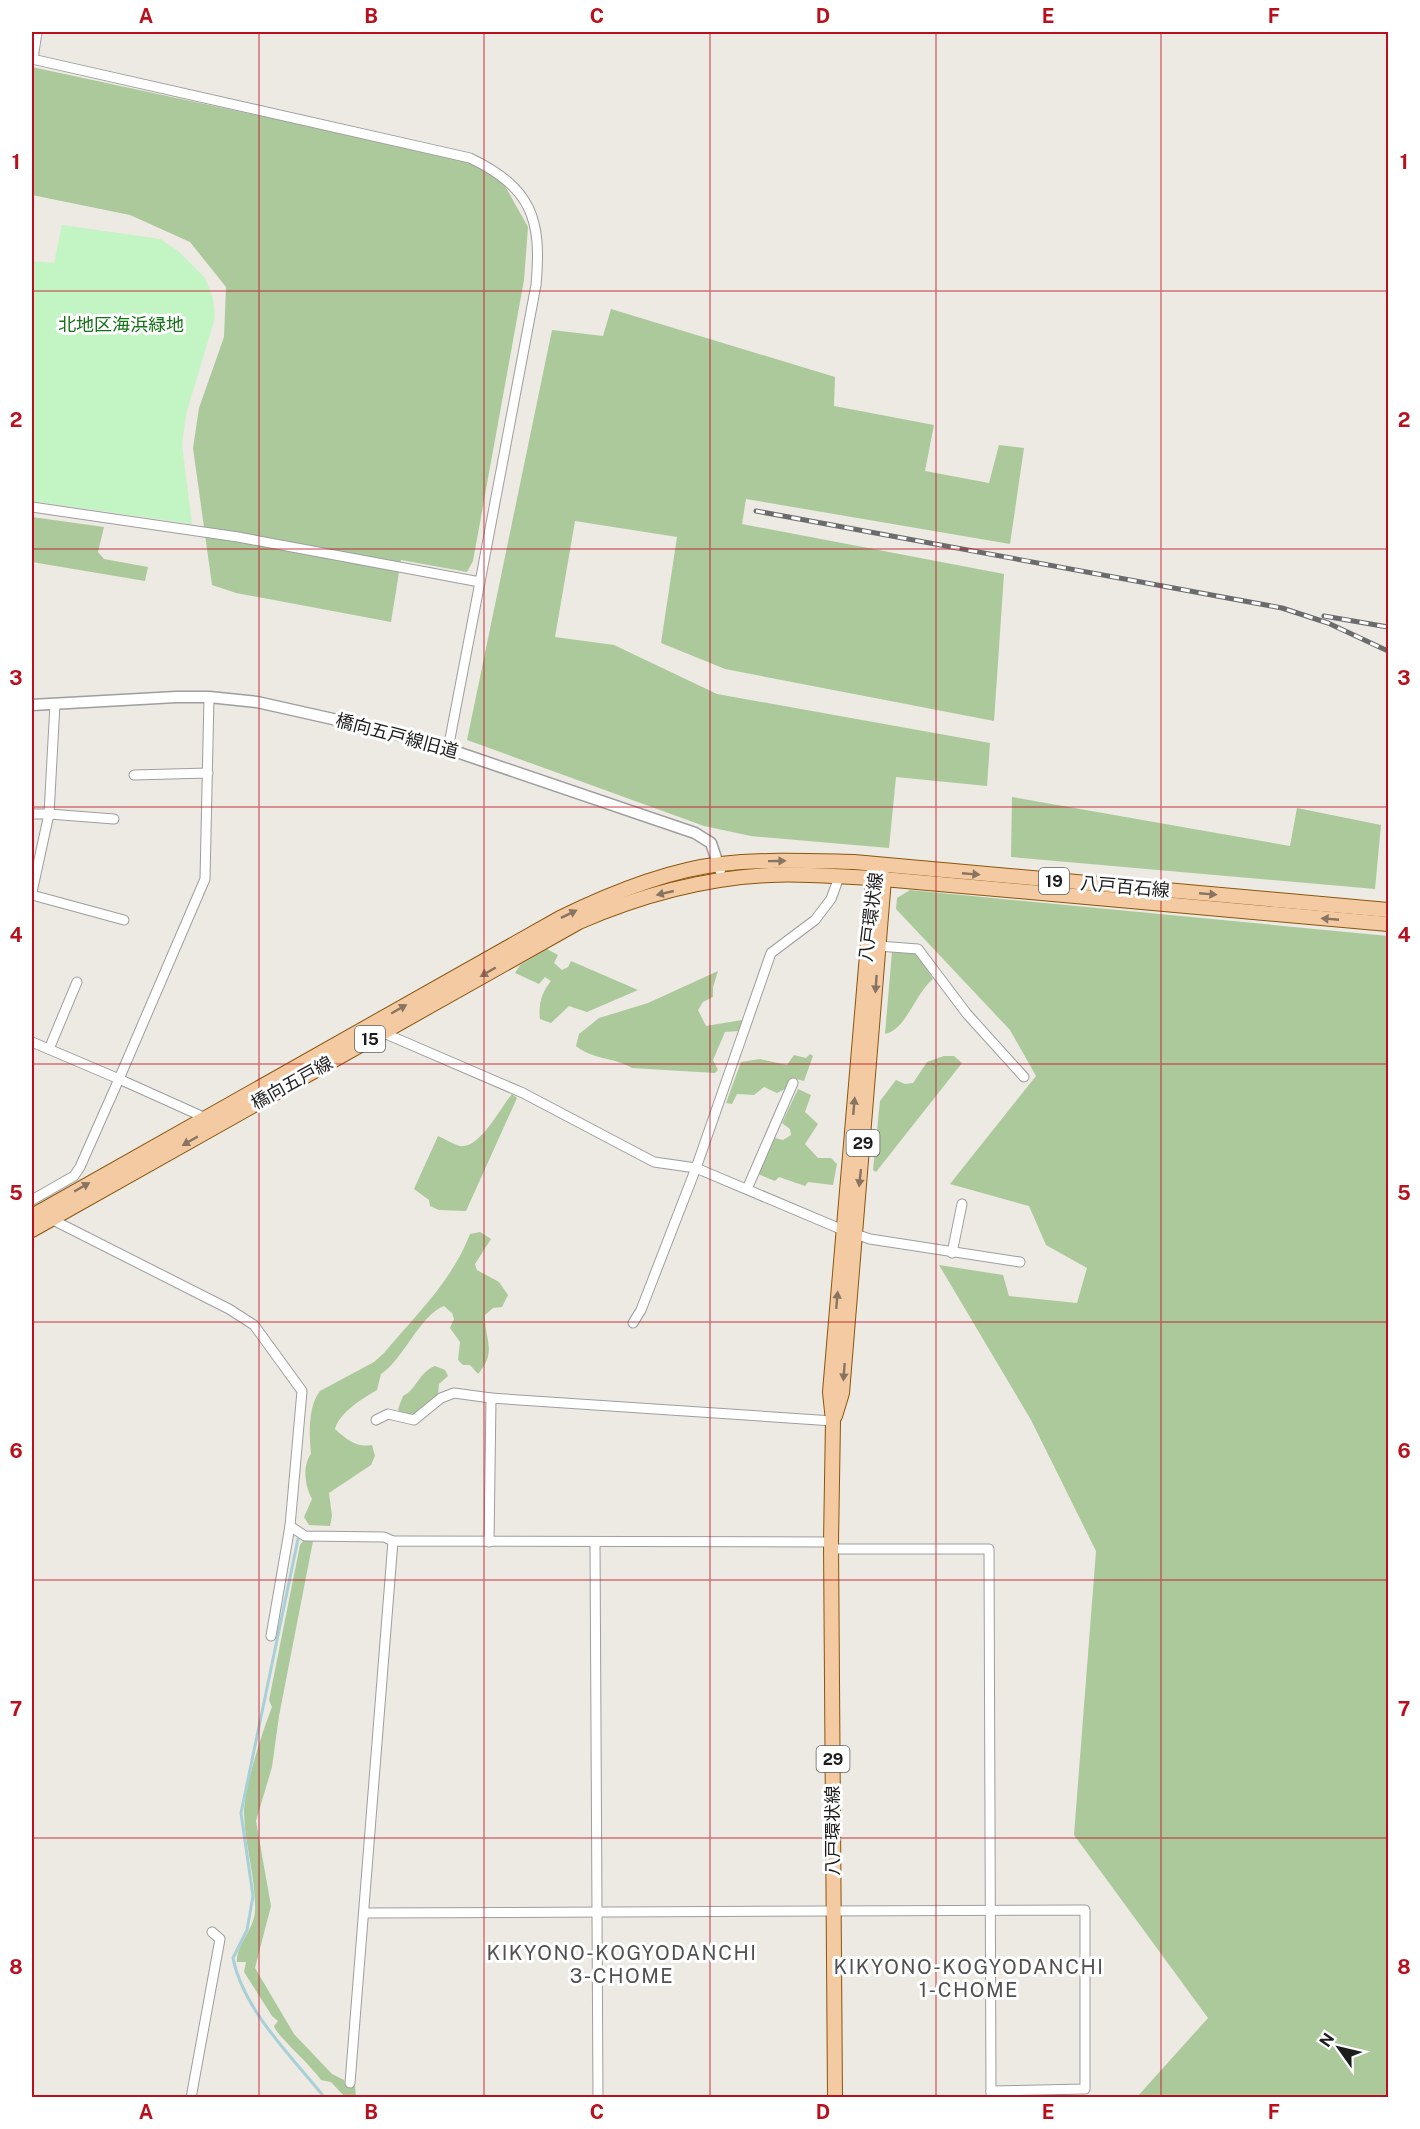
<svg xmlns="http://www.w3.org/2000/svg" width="1420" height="2129" font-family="'Public Sans','Noto Sans JP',sans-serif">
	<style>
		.forest { fill: #acc99b }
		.park { fill: #c3f4c3 }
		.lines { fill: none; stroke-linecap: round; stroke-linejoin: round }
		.stream { stroke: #a7d0d7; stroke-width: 3 }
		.minor-casing { stroke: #9e9e9e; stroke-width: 11 }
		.tertiary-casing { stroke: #9e9e9e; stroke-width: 13 }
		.primary-casing { stroke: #89560c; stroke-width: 16 }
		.minor { stroke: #fff; stroke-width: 9 }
		.tertiary { stroke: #fff; stroke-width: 10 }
		.primary { stroke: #f4caa2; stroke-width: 14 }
		.rail-casing { stroke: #6b6b6b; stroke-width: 5 }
		.rail { stroke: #fff; stroke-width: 3; stroke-dasharray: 9; stroke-linecap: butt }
		.oneway { fill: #887460 }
		.grid { fill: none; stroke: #b8111d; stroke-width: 1.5; stroke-opacity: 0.55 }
		.labels { text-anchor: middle; stroke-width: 6; stroke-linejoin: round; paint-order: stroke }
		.shield { fill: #fff; stroke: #616161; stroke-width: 1.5 }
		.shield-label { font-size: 16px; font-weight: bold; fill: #1d1d1d }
		.park-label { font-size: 18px; fill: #147115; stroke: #fff }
		.street-label { font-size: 18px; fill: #1d1d1d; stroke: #fff }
		.neighbourhood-label { font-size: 20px; letter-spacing: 1.5px; fill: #505050; stroke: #fff }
		.neatline { fill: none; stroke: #b8111d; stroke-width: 2 }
		.grid-label { font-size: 20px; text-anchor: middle; font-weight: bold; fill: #b8111d }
	</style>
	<rect width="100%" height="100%" fill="#ede9e3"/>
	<g class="forest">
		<polygon points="32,67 251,114 470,158 505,186 528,227 524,280 473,561 467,572 401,560 391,622 236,593 212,585 193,448 199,408 224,337 226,287 190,242 130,215 32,195"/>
		<polygon points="611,309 835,377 834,406 934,425 925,471 989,483 999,445 1024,448 1010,544 746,499 742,524 1004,574 994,721 725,669 661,643 677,537 575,521 555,637 614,645 717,694 990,743 987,786 896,777 889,848 751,836 704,826 467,740 552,330 603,336"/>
		<polygon points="32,517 104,527 98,552 104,559 148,567 145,581 32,562"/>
		<polygon points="1012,797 1290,846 1297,808 1381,825 1375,889 1011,857"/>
		<polygon points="910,890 1388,936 1388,2097 1137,2097 1208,2018 1074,1835 1096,1551 1031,1420 939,1265 1003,1275 1009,1296 1077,1303 1087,1268 1046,1245 1029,1206 950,1184 1036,1076 1010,1030 896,909 897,898"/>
		<path d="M 547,949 L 558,955 L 554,963 L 562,970 L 568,967 L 571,961 L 638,990 L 587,1012 L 569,1006 L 551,1023 L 540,1019 C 538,1004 542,992 551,981 L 545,977 L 539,984 L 515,973 L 520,965 Z"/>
		<path d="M 892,952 L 916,952 L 933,979 C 916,992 906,1030 885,1034 Z"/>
		<path d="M 718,971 L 713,987 L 713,997 L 703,1002 L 698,1010 L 706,1026 L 742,1020 L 739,1031 L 725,1032 L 713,1060 L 718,1070 L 715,1073 L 632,1068 C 614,1057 593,1060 576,1046 L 579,1034 L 599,1018 L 648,1003 Z"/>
		<polygon points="810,1054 813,1056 804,1081 792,1078 787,1088 777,1093 764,1087 754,1095 737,1094 732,1104 726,1103 741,1062 760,1059 787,1065 794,1055 806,1058"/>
		<polygon points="944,1056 954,1056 962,1063 876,1172 873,1170 880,1101 896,1080 905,1084 913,1083 927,1062"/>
		<polygon points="798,1089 811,1095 805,1112 818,1124 805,1144 818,1158 831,1158 837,1164 833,1185 808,1182 805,1186 779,1177 775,1181 758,1174 775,1138 783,1140 791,1135 790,1129 782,1123"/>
		<path d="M 512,1094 L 517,1098 L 466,1211 L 439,1210 L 430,1206 L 429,1200 L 414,1189 L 438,1136 C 445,1139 453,1144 460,1146 C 480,1149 500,1108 512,1094 Z"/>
		<path d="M 480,1232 L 491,1239 L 475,1264 L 477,1270 L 499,1282 L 508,1295 L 502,1307 L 493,1308 L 485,1315 C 484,1339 498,1351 478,1374 L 470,1365 L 463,1365 L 458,1360 L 460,1342 L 450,1328 L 454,1319 L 452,1313 L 444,1306 C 420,1315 403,1360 381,1374 L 377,1390 C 362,1399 340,1412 335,1429 C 346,1439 356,1448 372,1445 L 375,1456 L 371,1465 L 329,1493 L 332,1516 L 330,1526 L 309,1525 L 304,1517 L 312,1499 C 305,1486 302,1466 311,1454 C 309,1435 308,1406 320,1391 L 374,1362 L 384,1353 C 416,1315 452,1281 470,1234 Z"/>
		<path d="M 435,1366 L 445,1370 L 448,1376 L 439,1384 L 438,1396 L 417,1415 L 401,1414 L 398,1409 L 403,1396 C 417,1389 419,1372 435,1366 Z"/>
		<path d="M 303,1541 L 313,1541 L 279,1716 L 272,1767 L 256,1821 L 271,1906 L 255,1968 L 294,2034 L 332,2074 L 344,2080 L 345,2084 L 355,2086 L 356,2097 L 345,2097 L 331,2082 L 321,2080 C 311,2065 277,2036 274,2026 L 278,2021 L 272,2016 L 244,1972 L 246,1962 L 237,1962 C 236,1945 254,1930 255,1911 C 256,1878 245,1846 244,1814 C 244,1787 262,1733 272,1707 L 269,1700 L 300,1545 Z"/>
	</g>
	<polygon class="park" points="62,225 160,239 178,251 205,278 213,298 215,318 186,414 182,445 192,524 32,501 32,261 54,263"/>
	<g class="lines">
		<path class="stream" d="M 298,1539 L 241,1813 L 253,1896 L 247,1930 L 233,1958 C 243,2010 293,2058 325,2098"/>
		<g class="minor-casing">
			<g id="minor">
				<path d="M 32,59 L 470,158 C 532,188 542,219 536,285 L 480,582 L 238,537 L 32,507"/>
				<polyline points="33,59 37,32"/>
				<polyline points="55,704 49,814 114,819"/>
				<polyline points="448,749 480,582"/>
				<polyline points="134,775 208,773"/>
				<polyline points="32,814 49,814 32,892"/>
				<polyline points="32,895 124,920"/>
				<polyline points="878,946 918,949 967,1014 1024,1077"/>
				<polyline points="379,1031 523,1093 654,1162 696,1168 843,1230 870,1239 1020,1262"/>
				<polyline points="32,1042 119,1079 205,879 209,697"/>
				<polyline points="49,1049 77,982"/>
				<polyline points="747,1189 793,1083"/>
				<polyline points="32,1200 74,1176 80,1167 119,1079 208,1119"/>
				<polyline points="49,1218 229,1309 254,1325 302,1391 290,1526 305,1536 384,1537 393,1541"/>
				<polyline points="952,1253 962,1204"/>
				<polyline points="633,1323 641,1310 696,1168 771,953 815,920 831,899 839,877"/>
				<polyline points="376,1420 388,1414 414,1420 441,1398 454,1393 491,1398"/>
				<polyline points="489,1542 491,1398 833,1421"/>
				<polyline points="595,1543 598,2098"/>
				<polyline points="832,1549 989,1549 991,2098"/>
				<polyline points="271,1636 290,1526"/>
				<polyline points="365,1913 1085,1910 1085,2089 991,2091"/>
				<polyline points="350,2083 393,1541 831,1542"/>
				<polyline points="191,2098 220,1939 212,1932"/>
			</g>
		</g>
		<g class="tertiary-casing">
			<polyline id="tertiary" points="32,705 176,697 209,697 257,702 382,730 448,749 695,833 711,843 720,870"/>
		</g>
		<g class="primary-casing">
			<g id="primary">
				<path d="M 32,1216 L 560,918 C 607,895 669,870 721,864 C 765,859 810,861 854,862 L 1388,910"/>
				<path d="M 32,1230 L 579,922 C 639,896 704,878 770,875 C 804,873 838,877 872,878 L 1388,924"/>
				<polyline points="835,1416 842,1393 884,879 880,872"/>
				<polyline points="835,2098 831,1542 833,1421 830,1392 874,872"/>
			</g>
		</g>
		<use href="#minor" class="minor"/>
		<use href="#tertiary" class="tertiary"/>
		<use href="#primary" class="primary"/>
		<g class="rail-casing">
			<g id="rail">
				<polyline points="756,511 1282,608 1328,623 1388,651"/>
				<polyline points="1324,616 1388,627"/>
			</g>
		</g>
		<use href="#rail" class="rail"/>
	</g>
	<defs><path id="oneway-solid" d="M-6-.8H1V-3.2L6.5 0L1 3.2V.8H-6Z" transform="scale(1.5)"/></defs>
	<g class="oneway">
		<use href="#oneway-solid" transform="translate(777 861) rotate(-1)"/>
		<use href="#oneway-solid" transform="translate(971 874) rotate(5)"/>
		<use href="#oneway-solid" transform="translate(665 893) rotate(167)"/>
		<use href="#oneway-solid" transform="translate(1208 894) rotate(5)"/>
		<use href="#oneway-solid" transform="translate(569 914) rotate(-26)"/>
		<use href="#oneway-solid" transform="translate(1330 919) rotate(-175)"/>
		<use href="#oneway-solid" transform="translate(488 972) rotate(150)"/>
		<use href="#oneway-solid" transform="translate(876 984) rotate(94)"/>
		<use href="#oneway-solid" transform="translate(399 1009) rotate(-30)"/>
		<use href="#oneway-solid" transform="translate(854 1106) rotate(-85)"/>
		<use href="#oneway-solid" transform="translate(190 1141) rotate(150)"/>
		<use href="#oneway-solid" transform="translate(860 1178) rotate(96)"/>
		<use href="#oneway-solid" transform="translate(82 1187) rotate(-30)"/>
		<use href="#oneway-solid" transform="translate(837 1300) rotate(-85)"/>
		<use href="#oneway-solid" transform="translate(844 1372) rotate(94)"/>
	</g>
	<path class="grid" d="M 259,32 L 259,2098M 484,32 L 484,2098M 710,32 L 710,2098M 936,32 L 936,2098M 1161,32 L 1161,2098M 32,291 L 1388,291M 32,549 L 1388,549M 32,807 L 1388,807M 32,1064 L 1388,1064M 32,1322 L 1388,1322M 32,1580 L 1388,1580M 32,1838 L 1388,1838"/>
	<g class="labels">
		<g class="shield">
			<rect x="1039" y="868" width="30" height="26" rx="4.5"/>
			<rect x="355" y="1026" width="30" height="26" rx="4.5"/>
			<rect x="846.5" y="1130" width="33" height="26" rx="4.5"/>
			<rect x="816.5" y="1746" width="33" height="26" rx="4.5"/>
		</g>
		<g class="shield-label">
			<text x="1054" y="887">19</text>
			<text x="370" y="1045">15</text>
			<text x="863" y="1149">29</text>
			<text x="833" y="1765">29</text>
		</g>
		<g class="park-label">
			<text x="121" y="331">北地区海浜緑地</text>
		</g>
		<g class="street-label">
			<text transform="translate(397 736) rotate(15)" y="6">橋向五戸線旧道</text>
			<text transform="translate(1125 887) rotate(5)" y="6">八戸百石線</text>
			<text transform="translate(871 917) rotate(-83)" y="6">八戸環状線</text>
			<text transform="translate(292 1083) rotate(-29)" y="6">橋向五戸線</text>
			<text transform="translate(833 1831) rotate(-90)" y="6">八戸環状線</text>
		</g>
		<g class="neighbourhood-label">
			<text x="622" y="1960">KIKYONO-KOGYODANCHI<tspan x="622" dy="23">3-CHOME</tspan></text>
			<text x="969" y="1974">KIKYONO-KOGYODANCHI<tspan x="969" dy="23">1-CHOME</tspan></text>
		</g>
	</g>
	<rect width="1420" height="2129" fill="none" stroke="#ffffff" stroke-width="66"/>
	<g transform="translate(1339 2048) rotate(304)" stroke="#ffffff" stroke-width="4.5" paint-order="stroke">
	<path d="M0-4.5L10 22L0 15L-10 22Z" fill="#1d1d1d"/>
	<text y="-9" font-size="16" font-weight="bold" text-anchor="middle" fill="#1d1d1d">N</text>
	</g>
	<rect x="33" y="33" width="1354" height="2063" class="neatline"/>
	<g class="grid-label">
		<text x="146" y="23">A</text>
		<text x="371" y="23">B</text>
		<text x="597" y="23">C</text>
		<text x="823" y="23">D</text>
		<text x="1048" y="23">E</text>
		<text x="1274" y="23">F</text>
		<text x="16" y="169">1</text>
		<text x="1404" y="169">1</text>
		<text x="16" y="427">2</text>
		<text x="1404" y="427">2</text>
		<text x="16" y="685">3</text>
		<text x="1404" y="685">3</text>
		<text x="16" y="942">4</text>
		<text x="1404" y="942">4</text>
		<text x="16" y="1200">5</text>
		<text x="1404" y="1200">5</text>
		<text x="16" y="1458">6</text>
		<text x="1404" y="1458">6</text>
		<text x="16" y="1716">7</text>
		<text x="1404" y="1716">7</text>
		<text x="16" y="1974">8</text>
		<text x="1404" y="1974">8</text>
		<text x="146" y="2119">A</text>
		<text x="371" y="2119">B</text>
		<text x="597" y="2119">C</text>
		<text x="823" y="2119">D</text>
		<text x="1048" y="2119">E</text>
		<text x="1274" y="2119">F</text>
	</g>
</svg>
